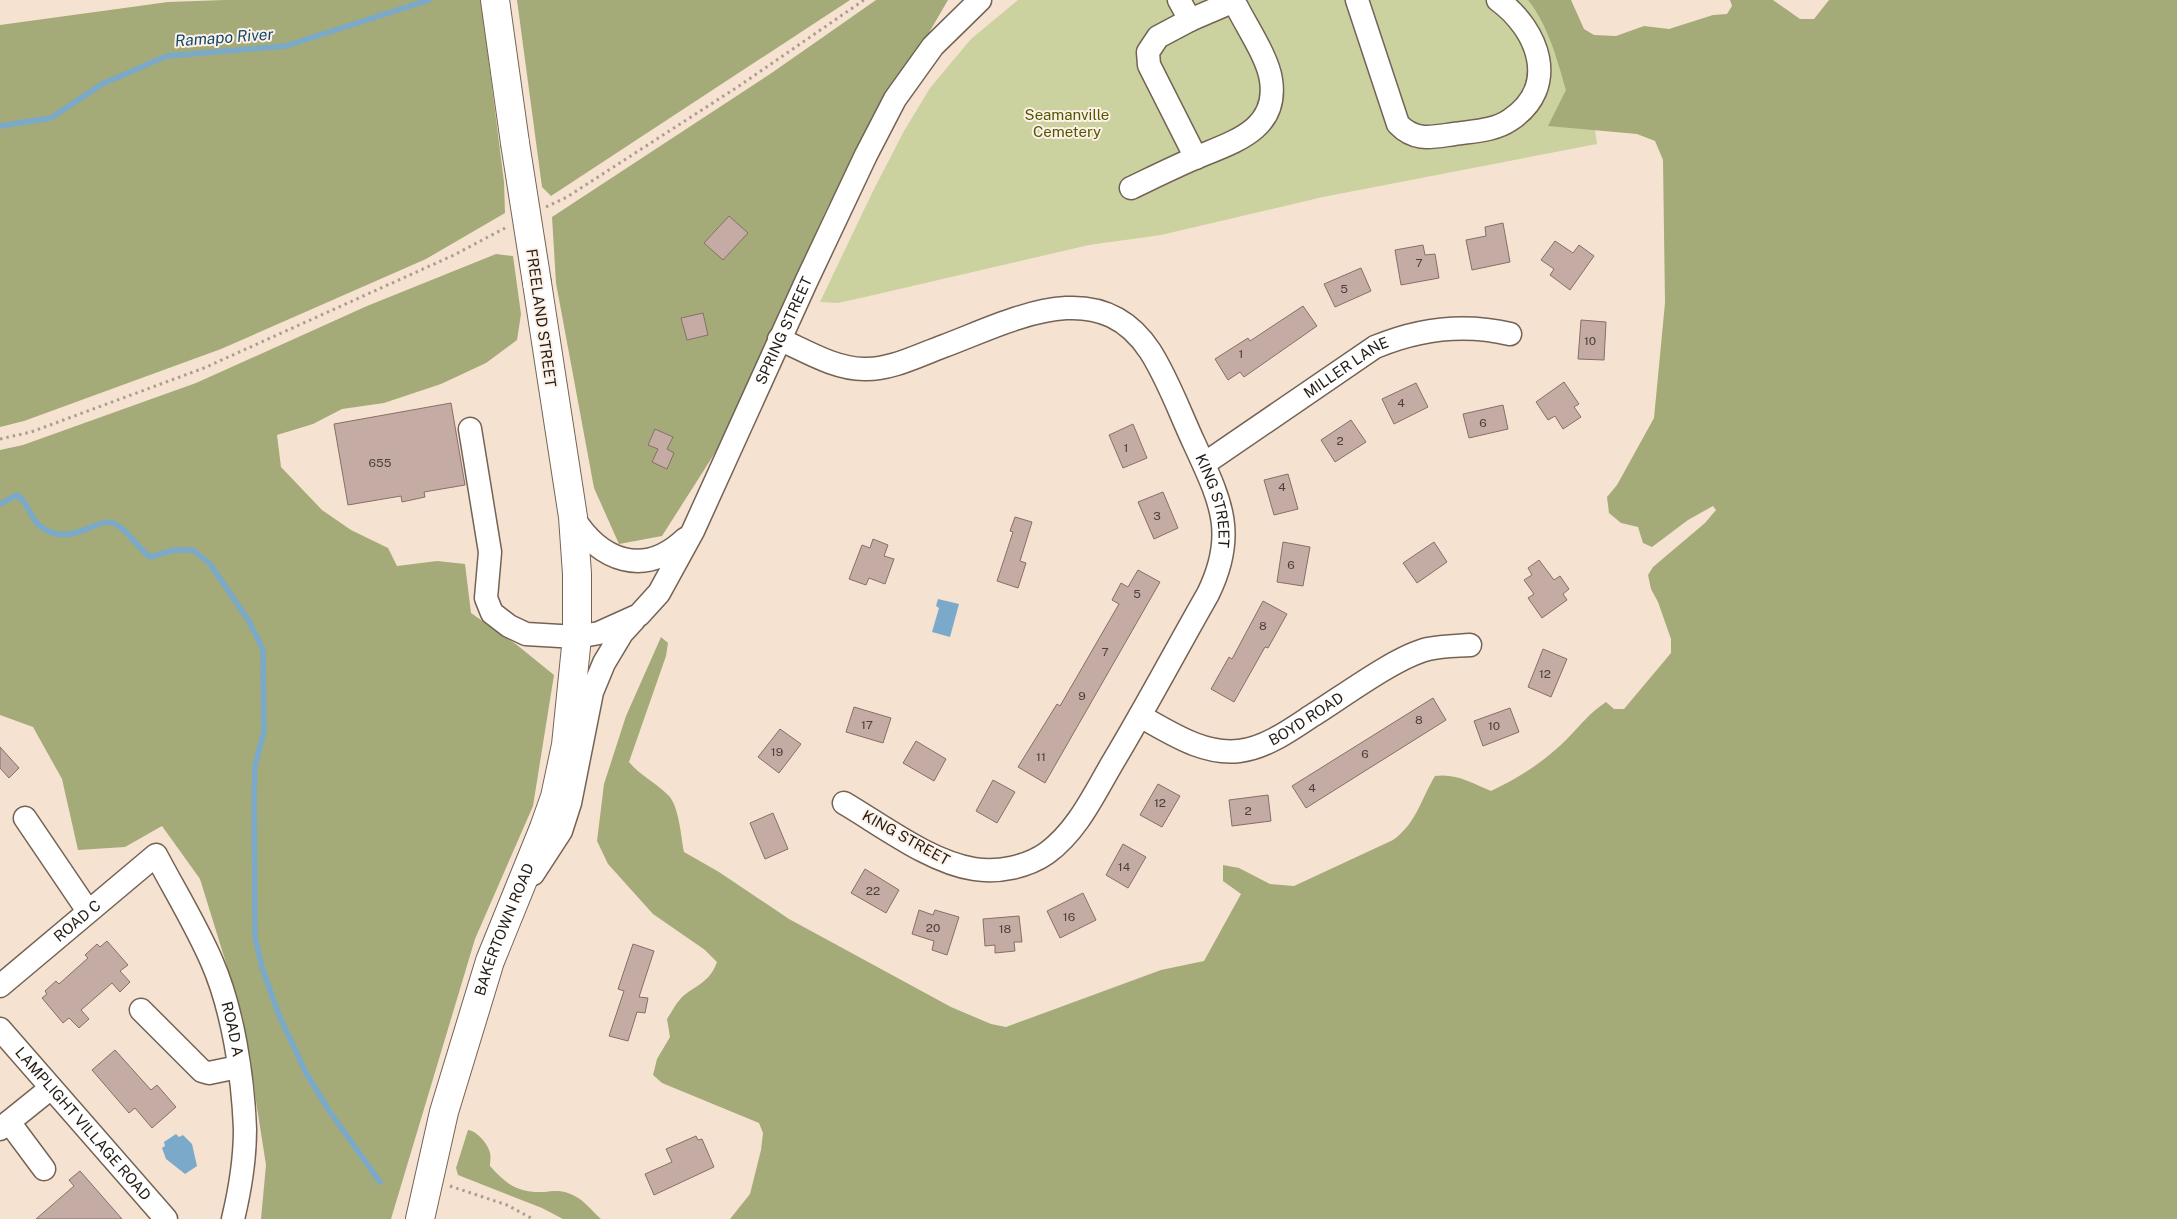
<svg xmlns="http://www.w3.org/2000/svg" width="2177" height="1219" font-family="'Public Sans',sans-serif">
	<style>
		.green { fill: #cbd29f }
		.forest { fill: #a4ab78 }
		.water { fill: #7aa9ca }
		.lines { fill: none; stroke-linecap: round; stroke-linejoin: round }
		.stream { stroke: #7aa9ca; stroke-width: 5.5 }
		.building { fill: #c4aba4; stroke: #876f69 }
		.minor-casing { stroke: #746354; stroke-width: 25 }
		.major-casing { stroke: #746354; stroke-width: 30 }
		.path { stroke: #ad9d90; stroke-width: 3; stroke-dasharray: 2.5 4; stroke-linecap: butt }
		.minor { stroke: #fff; stroke-width: 22 }
		.major { stroke: #fff; stroke-width: 28 }
		.major-bridge-casing { stroke: #746354; stroke-width: 30; stroke-linecap: butt }
		.major-bridge { stroke: #fff; stroke-width: 28 }
		.labels { text-anchor: middle; stroke-width: 4; stroke-linejoin: round; paint-order: stroke }
		.number-label { font-size: 12px; fill: #4b403a }
		.park-label { font-size: 15px; fill: #525800; stroke: #fdf1e7 }
		.street-label { font-size: 15px; fill: #231c16; stroke: #fdf1e7 }
		.water-label { font-size: 16px; font-style: italic; fill: #11496b; stroke: #fdf1e7 }
	</style>
	<rect width="100%" height="100%" fill="#f6e2d1"/>
	<polygon class="green" points="1018,0 1562,0 1588,78 1597,144 1323,197 1161,235 1089,245 865,297 838,303 820,302 872,193 904,131 930,88 971,39"/>
	<g class="forest">
		<polygon points="224,0 481,0 504,182 505,213 426,259 221,349 24,421 0,427 0,25 168,2"/>
		<polygon points="517,0 850,0 551,196 542,187"/>
		<polygon points="876,0 948,0 828,206 720,445 662,536 619,544 594,488 556,283 552,217 773,72"/>
		<path d="M 1528,0 L 1571,0 L 1584,29 L 1594,35 L 1616,36 L 1644,26 L 1669,29 L 1713,15 L 1727,14 L 1732,6 L 1730,0 L 1773,0 L 1800,19 L 1814,19 L 1829,0 L 2177,0 L 2177,1219 L 730,1219 L 750,1194 L 761,1150 L 763,1133 L 759,1123 L 662,1083 L 653,1075 L 657,1059 L 670,1037 L 667,1019 C 673,1010 678,999 687,993 C 700,984 711,979 717,962 L 705,950 L 653,914 L 608,864 L 597,841 L 604,784 L 626,716 L 661,637 L 668,643 L 666,656 L 629,762 C 642,777 655,782 668,795 C 679,805 681,837 684,852 L 719,872 L 789,919 L 951,1007 L 991,1024 L 1006,1027 L 1161,970 L 1204,961 L 1241,894 L 1223,881 L 1223,865 L 1239,868 L 1270,884 L 1294,886 L 1393,840 C 1416,824 1421,799 1435,776 C 1456,773 1472,783 1491,791 C 1519,778 1545,761 1567,739 C 1582,724 1588,714 1606,702 L 1614,709 L 1624,709 L 1671,653 L 1671,639 L 1658,602 L 1651,589 L 1648,575 L 1653,567 L 1705,523 L 1716,510 L 1713,506 L 1688,520 L 1652,547 L 1643,543 L 1638,527 L 1621,523 L 1609,513 L 1607,497 L 1617,485 L 1654,418 L 1665,303 L 1663,160 L 1655,141 L 1637,134 L 1548,126 L 1566,90 C 1557,59 1548,25 1528,0 Z"/>
		<polygon points="496,254 513,256 521,314 517,340 486,363 441,384 384,403 342,409 313,424 277,435 281,467 322,510 351,530 388,548 397,566 437,561 465,564 471,613 517,645 554,675 533,806 475,939 391,1219 261,1219 266,1165 243,1018 200,879 162,826 125,847 78,850 62,779 33,727 0,715 0,450 23,445 196,383 367,306"/>
		<path d="M 468,1130 C 476,1130 489,1145 490,1153 C 491,1157 490,1162 490,1166 C 507,1185 518,1193 544,1192 C 553,1191 559,1190 568,1193 C 583,1198 590,1209 601,1219 L 563,1219 L 542,1208 L 458,1175 L 456,1168 Z"/>
	</g>
	<g class="water">
		<polygon points="938,599 959,604 950,637 932,632 939,608 936,606"/>
		<polygon points="176,1134 179,1137 183,1135 192,1144 197,1166 185,1174 166,1159 162,1148 165,1146 164,1142"/>
	</g>
	<g class="lines">
		<g class="stream">
			<polyline points="0,126 51,118 102,84 167,56 286,46 429,0"/>
			<path d="M 0,504 L 17,495 C 29,502 30,522 46,530 C 75,545 97,517 113,523 C 125,527 139,549 150,557 L 174,550 L 193,550 L 210,564 L 249,621 L 263,650 L 264,731 L 255,766 L 254,796 L 255,937 L 262,967 L 278,1013 L 306,1073 L 330,1112 L 380,1182"/>
		</g>
	</g>
	<g class="building">
		<polygon points="729,216 748,233 723,260 704,243"/>
		<polygon points="1503,223 1510,262 1472,270 1466,240 1486,236 1485,227"/>
		<polygon points="1555,241 1573,253 1579,245 1594,256 1570,290 1550,275 1554,269 1541,260"/>
		<polygon points="1423,245 1425,255 1435,254 1439,278 1401,285 1395,250"/>
		<polygon points="1361,268 1371,291 1335,307 1324,284"/>
		<polygon points="1303,306 1317,326 1244,377 1240,372 1228,380 1215,359 1248,338 1250,341"/>
		<polygon points="703,313 708,335 687,340 681,318"/>
		<polygon points="1581,320 1606,322 1604,360 1578,359"/>
		<polygon points="1564,382 1579,404 1574,407 1581,417 1563,429 1555,416 1548,420 1536,402"/>
		<polygon points="1416,383 1428,407 1394,424 1382,399"/>
		<polygon points="451,403 465,485 424,492 425,497 402,502 401,496 348,505 334,424"/>
		<polygon points="1503,405 1508,429 1469,438 1463,414"/>
		<polygon points="1351,420 1366,442 1335,462 1321,440"/>
		<polygon points="1133,424 1147,458 1123,468 1109,435"/>
		<polygon points="655,429 673,437 667,449 674,453 667,469 652,462 658,449 648,445"/>
		<polygon points="1288,474 1298,509 1274,515 1264,480"/>
		<polygon points="1163,492 1178,528 1154,539 1138,502"/>
		<polygon points="1015,517 1032,522 1020,561 1026,563 1018,588 997,581 1013,532 1010,531"/>
		<polygon points="873,539 888,545 884,556 894,559 885,584 869,578 866,585 849,579 862,545 870,548"/>
		<polygon points="1283,542 1310,547 1303,586 1277,582"/>
		<polygon points="1434,542 1447,562 1417,583 1403,563"/>
		<polygon points="1539,560 1554,580 1560,576 1569,589 1563,594 1567,600 1542,618 1528,598 1534,594 1524,580 1532,575 1528,568"/>
		<polygon points="1138,570 1160,582 1045,783 1018,767 1057,704 1060,706 1119,604 1112,600 1121,583 1128,587"/>
		<polygon points="1263,601 1287,614 1268,648 1265,647 1234,702 1211,689 1229,657 1232,659"/>
		<polygon points="1543,649 1567,659 1551,697 1528,687"/>
		<polygon points="1433,698 1446,720 1306,808 1292,786"/>
		<polygon points="854,707 891,718 883,743 846,732"/>
		<polygon points="1510,708 1519,732 1483,746 1474,721"/>
		<polygon points="780,729 801,744 779,773 758,757"/>
		<polygon points="916,741 946,759 934,781 903,763"/>
		<polygon points="0,747 19,768 9,778 0,768"/>
		<polygon points="993,780 1015,792 997,823 976,811"/>
		<polygon points="1158,784 1180,796 1162,827 1140,815"/>
		<polygon points="1268,795 1271,821 1232,826 1229,800"/>
		<polygon points="773,813 788,849 765,859 750,823"/>
		<polygon points="1123,844 1146,857 1128,888 1106,875"/>
		<polygon points="865,869 899,890 886,913 851,893"/>
		<polygon points="1083,893 1096,920 1060,938 1047,911"/>
		<polygon points="919,910 933,915 935,910 959,917 947,955 932,950 934,941 912,934"/>
		<polygon points="1019,916 1022,942 1014,942 1015,951 995,953 995,945 985,946 983,919"/>
		<polygon points="107,941 128,965 120,971 130,982 120,992 112,983 81,1010 89,1019 79,1028 69,1018 63,1023 42,998 47,994 45,991 56,981 59,984 88,958 85,955 97,944 100,947"/>
		<polygon points="633,944 654,951 639,997 648,998 645,1013 637,1012 628,1041 609,1036 624,991 618,989"/>
		<polygon points="115,1050 151,1090 157,1085 176,1107 152,1128 135,1108 129,1113 92,1070"/>
		<polygon points="696,1136 698,1140 702,1139 714,1167 654,1195 645,1174 672,1162 666,1149"/>
		<polygon points="80,1171 122,1219 36,1219 74,1186 69,1180"/>
	</g>
	<g class="lines">
		<g class="minor-casing">
			<g id="minor">
				<polyline points="1179,0 1190,20"/>
				<path d="M 1357,0 L 1398,124 C 1415,142 1432,137 1454,134 C 1473,131 1494,131 1510,120 C 1560,87 1539,30 1498,0"/>
				<path d="M 1131,188 C 1152,178 1172,168 1193,159 C 1229,143 1279,132 1271,80 C 1268,58 1247,27 1237,7 L 1232,2 L 1190,20 L 1158,37 L 1148,52 L 1149,65 L 1196,158"/>
				<path id="s1" d="M 779,339 C 806,351 835,369 864,369 C 891,370 919,355 944,346 C 1011,321 1098,272 1150,351 C 1168,379 1180,413 1194,443 C 1220,500 1238,533 1208,594 C 1176,650 1146,707 1113,762 C 1094,794 1078,830 1047,853 C 1027,867 998,873 974,869 C 930,862 883,826 844,803"/>
				<path id="s2" d="M 470,429 L 490,552 L 486,598 L 492,613 L 509,626 L 526,634 L 577,637 L 599,633 L 639,615 L 659,593 L 693,531 L 806,282 L 866,155 L 895,99 L 933,46 L 980,0"/>
				<path id="s3" d="M 1204,464 L 1375,347 C 1418,329 1464,323 1510,334"/>
				<path d="M 573,517 C 600,561 644,578 685,539"/>
				<path id="s4" d="M 1140,716 C 1171,733 1203,755 1239,751 C 1265,748 1289,731 1310,717 C 1341,698 1395,657 1428,649 C 1442,646 1456,646 1470,645"/>
				<polyline points="25,818 88,911"/>
				<polyline points="533,874 561,831 570,803 592,692 604,663 622,633 634,620"/>
				<path id="s5" d="M 0,986 L 156,855 C 175,891 196,925 212,962 C 233,1010 243,1077 245,1129 C 245,1159 240,1190 233,1219"/>
				<polyline points="141,1010 202,1071 209,1073 238,1067"/>
				<path id="s6" d="M 0,1029 L 166,1219"/>
				<polyline points="9,1122 44,1169"/>
				<polyline points="0,1129 51,1088"/>
			</g>
		</g>
		<g class="major-casing">
			<g id="major">
				<polyline points="495,0 515,143"/>
				<path id="s7" d="M 420,1219 L 444,1112 L 490,961 L 544,828 L 555,797 L 566,745 L 577,637 L 577,574 L 573,517 L 537,283"/>
			</g>
		</g>
		<g class="path">
			<polyline points="546,207 567,197 739,86 864,0"/>
			<polyline points="0,439 31,432 204,368 454,255 505,228"/>
			<polyline points="450,1186 507,1205 533,1219"/>
		</g>
		<use href="#minor" class="minor"/>
		<use href="#major" class="major"/>
		<g class="major-bridge-casing">
			<polyline id="major-bridge" points="515,143 537,283"/>
		</g>
		<use href="#major-bridge" class="major-bridge"/>
	</g>
	<g class="labels">
		<g class="number-label">
			<text x="1419" y="267">7</text>
			<text x="1344" y="293">5</text>
			<text x="1590" y="345">10</text>
			<text x="1241" y="358">1</text>
			<text x="1401" y="407">4</text>
			<text x="1483" y="427">6</text>
			<text x="1340" y="445">2</text>
			<text x="1126" y="452">1</text>
			<text x="380" y="467">655</text>
			<text x="1282" y="491">4</text>
			<text x="1157" y="520">3</text>
			<text x="1291" y="569">6</text>
			<text x="1137" y="598">5</text>
			<text x="1263" y="630">8</text>
			<text x="1105" y="656">7</text>
			<text x="1545" y="678">12</text>
			<text x="1082" y="700">9</text>
			<text x="1419" y="724">8</text>
			<text x="867" y="729">17</text>
			<text x="1494" y="730">10</text>
			<text x="777" y="756">19</text>
			<text x="1365" y="758">6</text>
			<text x="1041" y="761">11</text>
			<text x="1312" y="792">4</text>
			<text x="1160" y="807">12</text>
			<text x="1248" y="815">2</text>
			<text x="1124" y="871">14</text>
			<text x="873" y="895">22</text>
			<text x="1069" y="921">16</text>
			<text x="933" y="932">20</text>
			<text x="1005" y="933">18</text>
		</g>
		<g class="park-label">
			<text x="1067" y="120">Seamanville<tspan x="1067" dy="17">Cemetery</tspan></text>
		</g>
		<g class="street-label">
			<text transform="translate(541 318) rotate(82)" y="5">FREELAND STREET</text>
			<text dy="5" stroke="none"><textPath href="#s2" startOffset="665">SPRING STREET</textPath></text>
			<text dy="5" stroke="none"><textPath href="#s3" startOffset="172">MILLER LANE</textPath></text>
			<text dy="5" stroke="none"><textPath href="#s1" startOffset="566">KING STREET</textPath></text>
			<text dy="5" stroke="none"><textPath href="#s4" startOffset="182">BOYD ROAD</textPath></text>
			<text transform="translate(906 838) rotate(29)" y="5">KING STREET</text>
			<text dy="5" stroke="none"><textPath href="#s5" startOffset="101">ROAD C</textPath></text>
			<text dy="5" stroke="none"><textPath href="#s7" startOffset="302">BAKERTOWN ROAD</textPath></text>
			<text dy="5" stroke="none"><textPath href="#s5" startOffset="395">ROAD A</textPath></text>
			<text dy="5" stroke="none"><textPath href="#s6" startOffset="126">LAMPLIGHT VILLAGE ROAD</textPath></text>
		</g>
		<g class="water-label">
			<text transform="translate(224 37) rotate(-4)" y="6">Ramapo River</text>
		</g>
	</g>
</svg>
